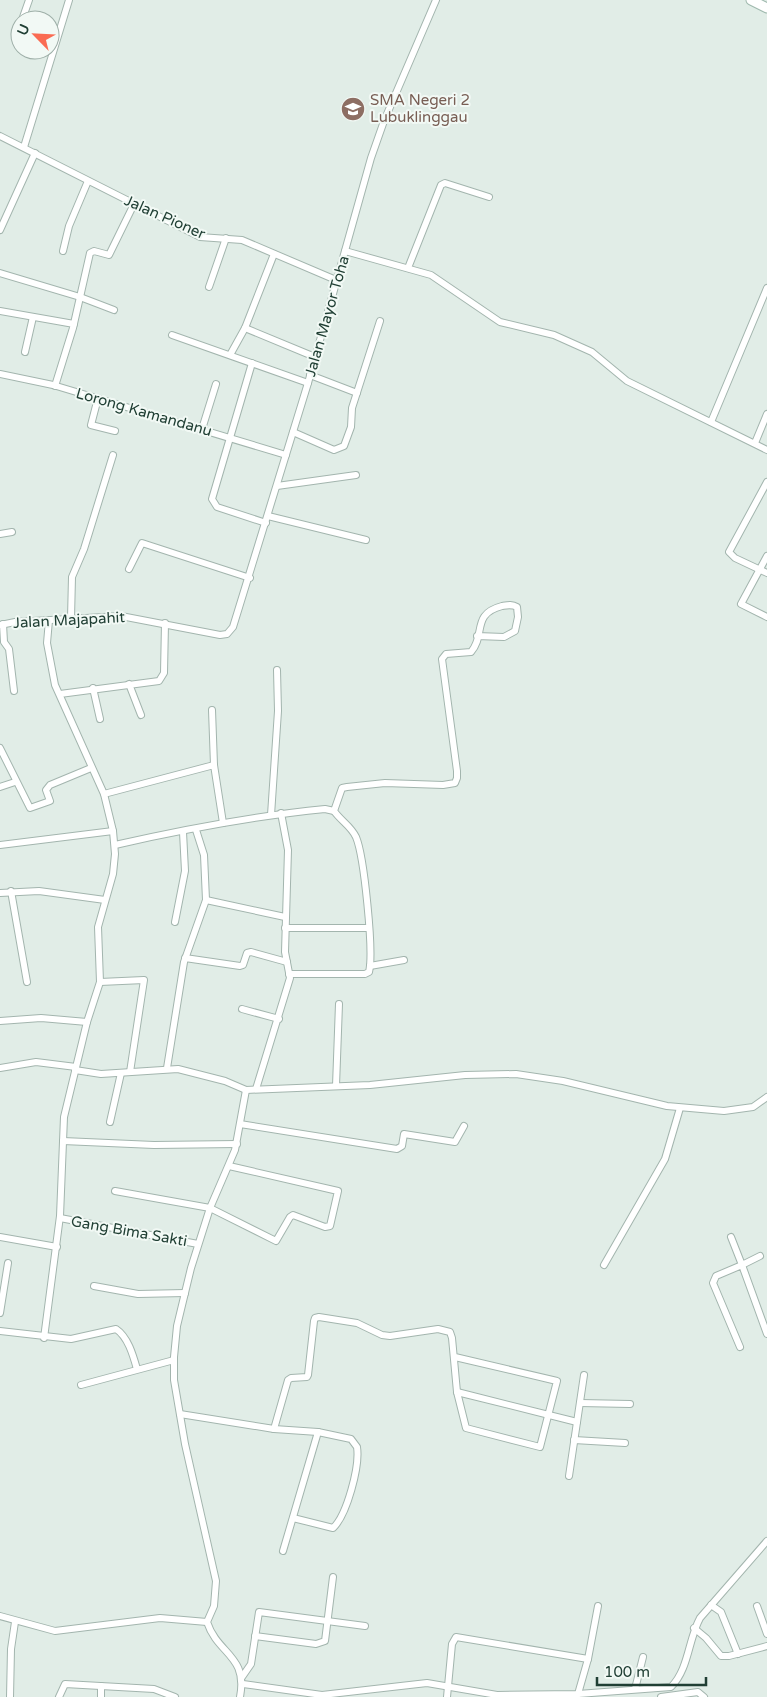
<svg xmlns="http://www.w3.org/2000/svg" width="767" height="1697" font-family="'Varela Round',sans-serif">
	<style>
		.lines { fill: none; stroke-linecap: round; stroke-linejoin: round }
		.minor-casing { stroke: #a3b5ae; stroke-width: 8 }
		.secondary-casing { stroke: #9fb9ae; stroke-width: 11 }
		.minor { stroke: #fff; stroke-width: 6 }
		.secondary { stroke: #fff; stroke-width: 9 }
		.labels { text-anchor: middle; stroke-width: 4; stroke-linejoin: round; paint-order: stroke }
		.education-label { font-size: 15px; fill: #785e54; stroke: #f2f9f5; text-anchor: start }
		.street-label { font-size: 15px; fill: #203f34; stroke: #f2f9f5 }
	</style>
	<rect width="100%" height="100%" fill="#e1ede7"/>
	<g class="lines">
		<g class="minor-casing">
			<g id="minor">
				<polyline points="22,20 29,0"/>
				<polyline points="0,136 200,237 242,240 336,280"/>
				<polyline points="24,147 69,0"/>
				<polyline points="0,230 35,153"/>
				<polyline points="63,251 69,226 88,181"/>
				<polyline points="345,251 431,275 500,322 554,335 592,352 627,381 767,450"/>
				<polyline points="408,268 441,185 445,183 489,197"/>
				<polyline points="0,273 80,297 114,310"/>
				<polyline points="209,287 226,238"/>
				<polyline points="0,311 74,324"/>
				<polyline points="245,328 315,357"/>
				<polyline points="172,335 308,383"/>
				<polyline points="25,352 33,317"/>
				<polyline points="230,355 245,328 274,254"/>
				<polyline points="252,363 212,499 217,507 266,523"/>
				<polyline points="0,374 53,385 286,455"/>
				<polyline points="310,375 357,393"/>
				<polyline points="55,386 73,328 90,253 94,251 109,255 134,204"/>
				<polyline points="98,398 91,425 115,431"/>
				<polyline points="711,422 767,288"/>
				<polyline points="202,429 216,384"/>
				<polyline points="293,432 334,450 344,446 351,427 352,408 380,321"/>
				<polyline points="755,443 767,414"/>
				<polyline points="767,482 729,552 735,558 767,573"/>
				<polyline points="277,486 356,475"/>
				<polyline points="268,516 366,540"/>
				<polyline points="0,534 12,532"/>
				<polyline points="767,556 741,604 767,617"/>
				<polyline points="129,569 142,543 250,578"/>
				<polyline points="71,618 72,577 84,549 113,455"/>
				<polyline points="3,624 4,642 9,649 14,691"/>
				<polyline points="0,625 15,622 121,616 220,635 227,634 233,627 308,383 371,158 384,121 436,0"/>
				<polyline points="129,684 141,715"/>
				<polyline points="93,688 100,719"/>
				<polyline points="60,694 159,681 164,673 165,623"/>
				<polyline points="212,710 214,765"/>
				<polyline points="0,748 30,808 50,801 46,790 50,785 91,768"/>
				<polyline points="0,787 15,782"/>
				<polyline points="104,794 214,765 223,823"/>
				<polyline points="271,815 278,711 277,670"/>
				<polyline points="0,845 113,831"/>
				<path d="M 115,845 C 185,829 254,816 325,809 L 334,811"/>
				<polyline points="11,891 27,982"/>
				<polyline points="0,893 39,891 105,900"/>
				<polyline points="206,900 285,917"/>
				<polyline points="175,922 185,871 183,832"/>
				<polyline points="285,928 368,928"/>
				<polyline points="185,958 240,966 243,965 247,953 251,952 287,962"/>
				<polyline points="370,966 404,960"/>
				<path d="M 289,974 L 365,974 L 369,972 C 374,952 364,856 356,837 C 351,826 341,821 334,811 L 342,788 L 347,787 L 385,783 L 443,785 L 455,783 L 457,778 L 457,771 L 442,659 L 446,654 L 471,652 C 486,635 471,614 502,606 C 508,605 512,604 517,607 L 518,617 L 515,631 L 504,637 L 477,636"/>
				<polyline points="100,982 144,980 130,1072"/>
				<polyline points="242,1009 279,1019"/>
				<polyline points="0,1021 41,1018 87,1022"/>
				<polyline points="0,1068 36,1062 76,1067"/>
				<polyline points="167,1068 184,962 206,900 204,855 196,830"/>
				<polyline points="75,1070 101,1074 178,1069 225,1081 246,1090 370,1085 465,1075 516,1074 563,1081 667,1106 724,1111 753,1107 767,1097"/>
				<polyline points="336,1086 339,1004"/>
				<polyline points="256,1089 290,978 285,952 288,850 281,813"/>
				<polyline points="110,1122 121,1073"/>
				<polyline points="240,1124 397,1149 402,1146 404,1134 455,1142 464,1126"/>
				<polyline points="63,1141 154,1145 237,1144"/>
				<polyline points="115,1191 210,1208 276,1241 290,1217 293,1215 325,1227 330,1226 338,1191 229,1166"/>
				<polyline points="60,1218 198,1244"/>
				<polyline points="0,1237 57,1247"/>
				<polyline points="731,1237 742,1265 760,1256"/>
				<polyline points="604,1265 665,1159 680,1108"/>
				<polyline points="94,1286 138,1294 185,1293"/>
				<polyline points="0,1313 8,1263"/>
				<path d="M 0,1331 L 71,1339 L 116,1329 C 128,1337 133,1355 137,1369"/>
				<polyline points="44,1338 60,1216 64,1117 87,1022 100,982 98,927 113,874 115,854 113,831 104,794 55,685 47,643 49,620"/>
				<polyline points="740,1347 713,1283 716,1276 742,1265 767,1334"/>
				<polyline points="81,1385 174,1360"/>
				<polyline points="457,1392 577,1422"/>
				<polyline points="580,1403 630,1404"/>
				<polyline points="180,1414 274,1429 288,1380 291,1378 307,1377 308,1375 314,1321 315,1318 319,1317 357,1323 382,1335 390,1336 438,1329 450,1332 452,1338 457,1392 466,1428 540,1447 557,1381 455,1357"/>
				<polyline points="274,1429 318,1432 283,1551"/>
				<polyline points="574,1440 625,1443"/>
				<polyline points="569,1476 584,1375"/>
				<path d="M 293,1518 L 333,1528 C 347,1515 360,1466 357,1447 L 351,1439 L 318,1432"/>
				<polyline points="711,1605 721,1612 738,1654"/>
				<polyline points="757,1606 767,1634"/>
				<polyline points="0,1616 55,1631 160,1618 207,1622"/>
				<polyline points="694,1628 706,1638 721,1656 729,1656 767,1646"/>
				<polyline points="255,1636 316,1644 325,1641 333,1577"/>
				<polyline points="242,1677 251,1664 259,1612 365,1626"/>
				<path d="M 243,1684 L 322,1695 L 427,1683 L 497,1695 L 578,1694 L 671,1687 C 689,1669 688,1640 700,1618 L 767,1541"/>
				<polyline points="635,1689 643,1657"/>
				<polyline points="578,1694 588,1659 598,1606"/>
				<polyline points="10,1697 11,1649 15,1622"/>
				<polyline points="59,1697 65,1684 154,1689 175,1697"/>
				<polyline points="101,1697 101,1686"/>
				<path d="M 240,1697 C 248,1655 218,1655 207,1622 L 214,1606 L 216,1581 L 185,1444 L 174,1380 L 174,1357 L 177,1326 L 191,1268 L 210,1208 L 235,1150 L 246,1090"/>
				<polyline points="447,1697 452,1644 456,1637 588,1659"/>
				<polyline points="661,1697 698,1692 704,1697"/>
			</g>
		</g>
		<g class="secondary-casing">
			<polyline id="secondary" points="751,0 767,8"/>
		</g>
		<use href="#minor" class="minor"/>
		<use href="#secondary" class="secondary"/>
	</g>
	<defs>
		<g id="school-disc" transform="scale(1.25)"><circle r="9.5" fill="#8d6e63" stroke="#f2f9f5"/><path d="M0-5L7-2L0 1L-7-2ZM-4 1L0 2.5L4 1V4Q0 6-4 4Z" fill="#fff"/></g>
	</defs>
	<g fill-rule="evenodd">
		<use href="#school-disc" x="353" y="109"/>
	</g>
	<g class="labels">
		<g class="education-label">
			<text x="370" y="105">SMA Negeri 2<tspan x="370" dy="17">Lubuklinggau</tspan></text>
		</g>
		<g class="street-label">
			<text transform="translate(165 217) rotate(24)" y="5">Jalan Pioner</text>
			<text transform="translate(327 316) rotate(-74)" y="5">Jalan Mayor Toha</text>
			<text transform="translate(144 412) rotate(16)" y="5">Lorong Kamandanu</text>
			<text transform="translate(69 620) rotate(-3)" y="5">Jalan Majapahit</text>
			<text transform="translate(129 1231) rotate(10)" y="5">Gang Bima Sakti</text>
		</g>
	</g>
	<g transform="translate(35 35) rotate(294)"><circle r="24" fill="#f2f9f5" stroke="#9eafa8"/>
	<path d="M0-4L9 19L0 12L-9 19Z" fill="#fa6b52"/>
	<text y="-8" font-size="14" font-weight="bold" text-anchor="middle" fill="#203f34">U</text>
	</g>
	<path d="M597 1677v8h109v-8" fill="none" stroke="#203f34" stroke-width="2.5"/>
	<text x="604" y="1677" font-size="15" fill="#203f34" stroke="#f2f9f5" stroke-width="4" paint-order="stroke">100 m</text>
</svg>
